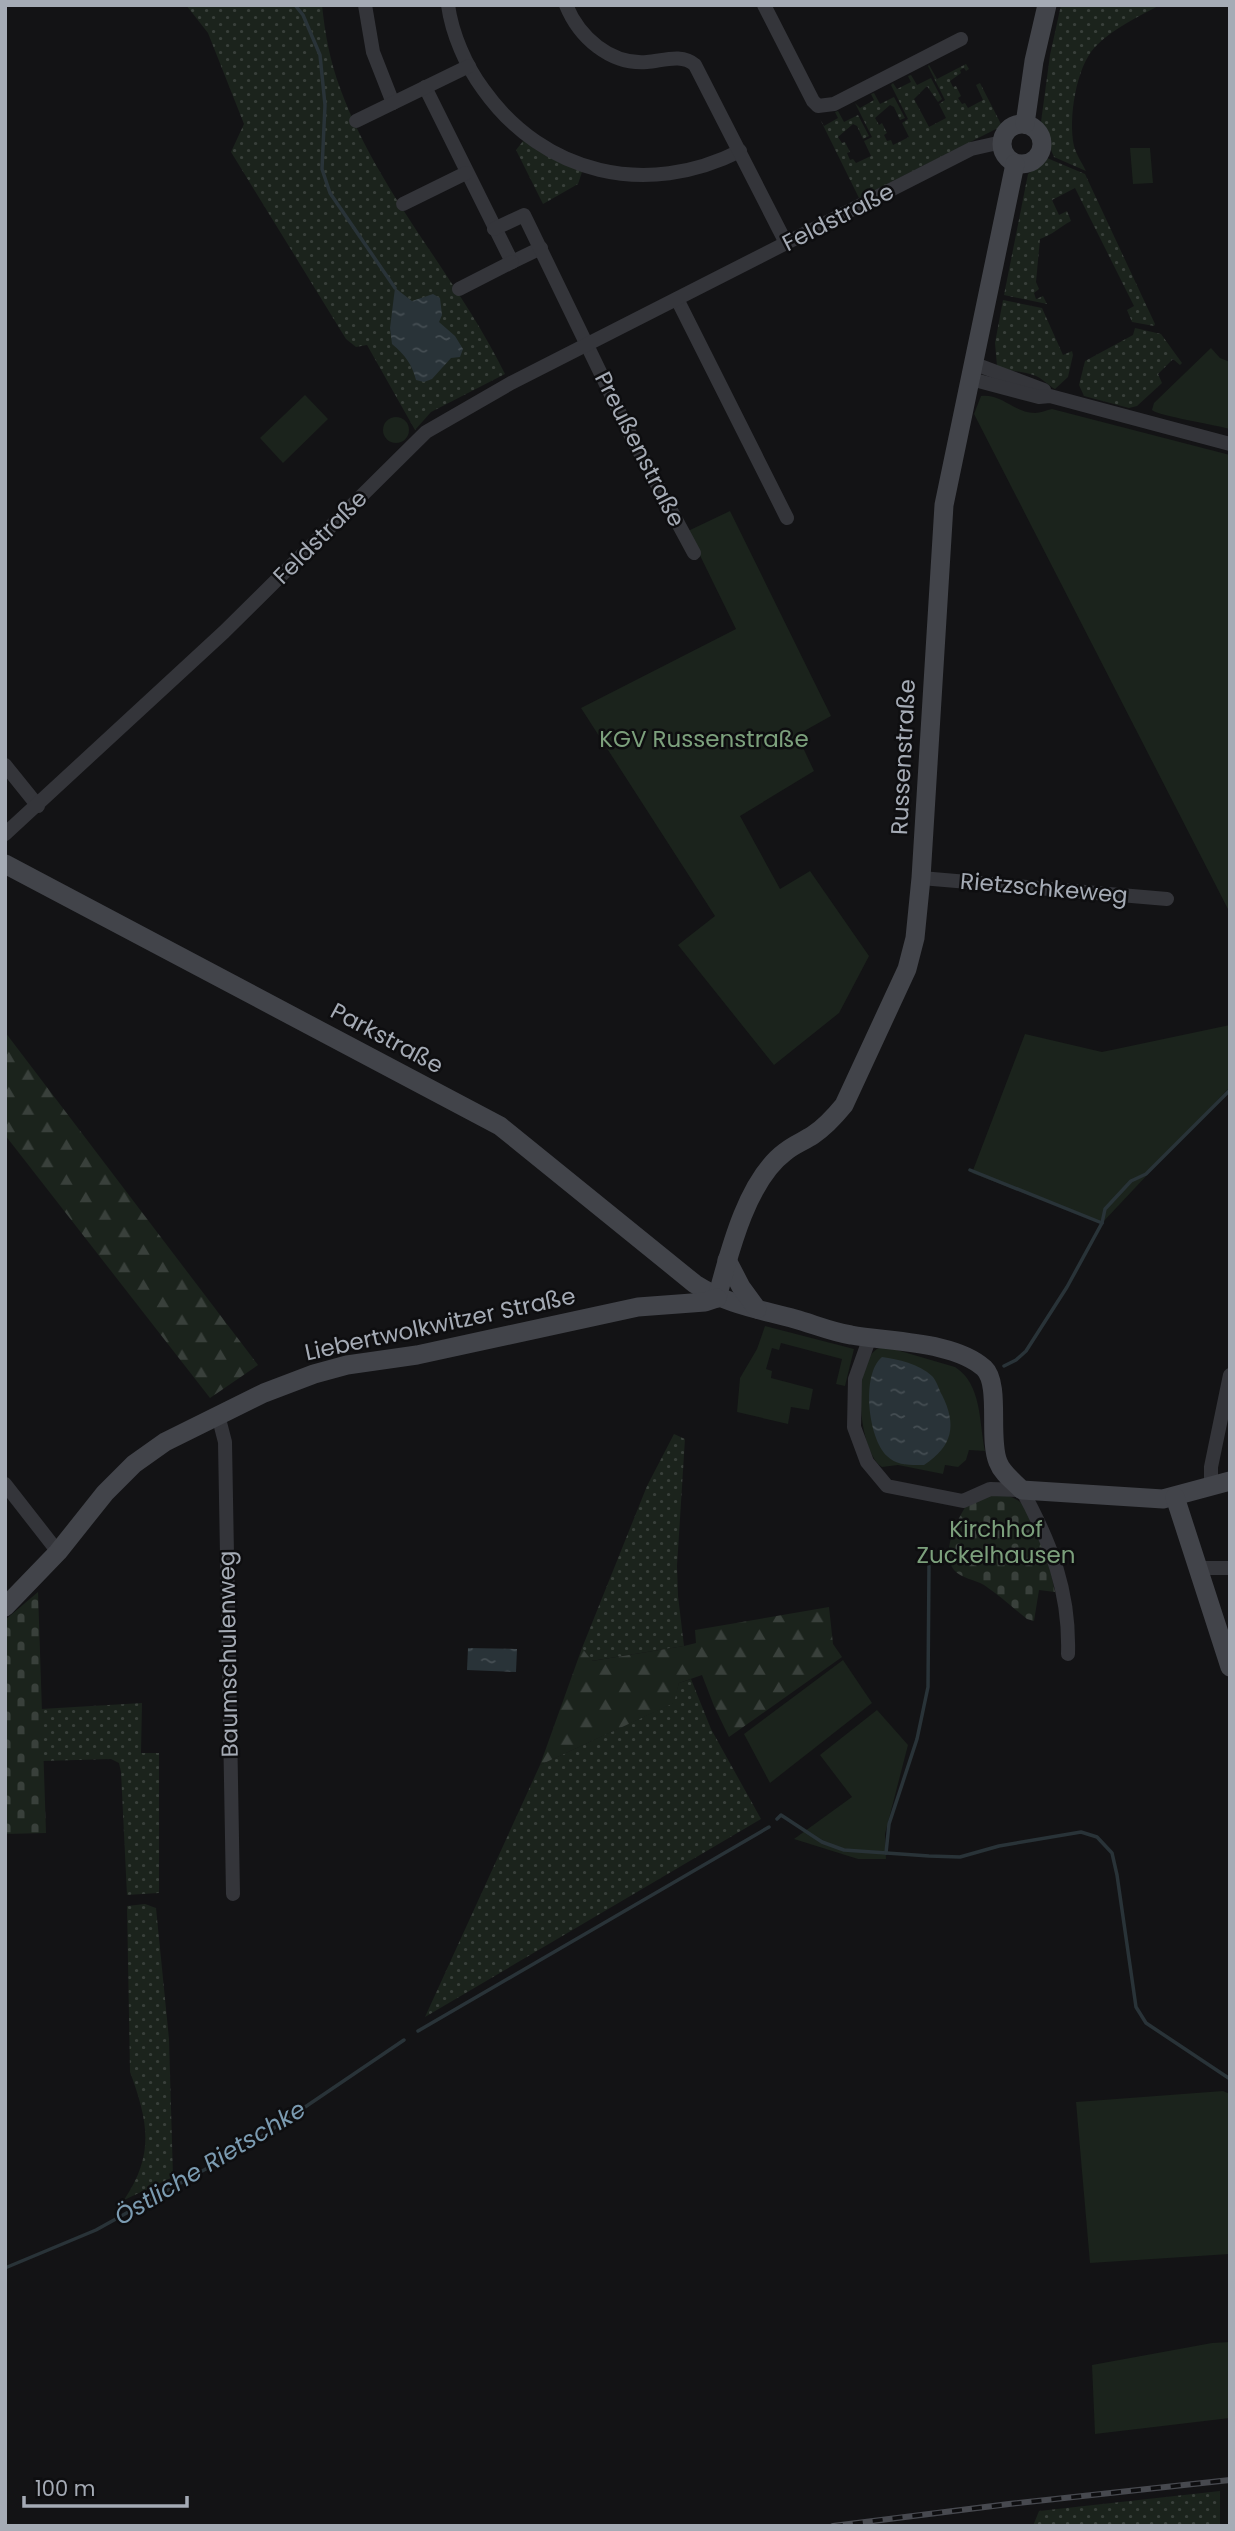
<svg xmlns="http://www.w3.org/2000/svg" width="1235" height="2531" font-family="Poppins,sans-serif">
	<style>
		.grass { fill: url(#grass-dots) }
		.forest { fill: url(#forest-firs) }
		.cemetery { fill: url(#cemetery-stones) }
		.green { fill: #1b231c }
		.water { fill: url(#water-ripples) }
		.lines { fill: none; stroke-linecap: round; stroke-linejoin: round }
		.stream { stroke: #293338; stroke-width: 3.5 }
		.street { stroke: #34353a; stroke-width: 14 }
		.secondary { stroke: #42444a; stroke-width: 19 }
		.rail-casing { stroke: #47494f; stroke-width: 6 }
		.rail { stroke: #0e0e10; stroke-width: 3.5; stroke-dasharray: 10; stroke-linecap: butt }
		.labels { text-anchor: middle; stroke-width: 5; stroke-linejoin: round; paint-order: stroke }
		.street-label { font-size: 23px; fill: #a5abb5; stroke: #0e0e10 }
		.park-label { font-size: 23px; fill: #7ca07c; stroke: #0e0e10 }
		.water-label { font-size: 24px; font-style: italic; fill: #7b9bb1; stroke: #0e0e10 }
	</style>
	<defs>
		<pattern id="grass-dots" width="8" height="8" patternUnits="userSpaceOnUse" patternTransform="scale(1.75)"><rect width="8" height="8" fill="#1b231c"/><path d="M2 2h.1M6 6h.1" fill="none" stroke="#39403b" stroke-width="1.8" stroke-linecap="round"/></pattern>
		<pattern id="forest-firs" width="22" height="20" patternUnits="userSpaceOnUse" patternTransform="scale(1.75)"><rect width="22" height="20" fill="#1b231c"/><path d="M5 1l3.5 6h-7zM16 11l3.5 6h-7z" fill="#39403b"/></pattern>
		<pattern id="cemetery-stones" width="16" height="16" patternUnits="userSpaceOnUse" patternTransform="scale(1.75)"><rect width="16" height="16" fill="#1b231c"/><path d="M2 7V4a2 2 0 0 1 4 0v3zM10 15v-3a2 2 0 0 1 4 0v3z" fill="#39403b"/></pattern>
		<pattern id="water-ripples" width="26" height="14" patternUnits="userSpaceOnUse" patternTransform="scale(1.75)"><rect width="26" height="14" fill="#293338"/><path d="M2 4q2-2 4 0t4 0M15 11q2-2 4 0t4 0" fill="none" stroke="#454e53"/></pattern>
	</defs>
	<rect width="100%" height="100%" fill="#131315"/>
	<g class="grass">
		<path d="M 186,5 L 322,5 C 325,34 330,61 340,88 C 378,193 457,276 505,374 L 431,412 L 415,430 L 367,345 L 356,347 L 346,339 L 231,152 L 244,124 L 208,33 Z"/>
		<path d="M 1061,5 L 1160,5 C 1138,17 1112,29 1095,47 C 1076,67 1068,119 1074,146 C 1076,154 1082,163 1086,171 L 1054,157 C 1048,145 1049,134 1041,122 L 1050,55 Z"/>
		<polygon points="966,64 969,69 966,71 964,68 960,70 961,73 950,81 953,87 956,86 961,96 958,98 962,104 965,103 968,108 983,100 976,85 980,83 1002,126 859,198 820,119 824,126 838,118 835,112 838,111 844,122 858,115 869,136 863,139 857,126 853,124 838,137 842,143 845,142 850,152 847,153 850,160 853,159 856,163 871,156 864,141 872,137 855,103 860,108 874,100 871,94 874,93 880,104 894,97 905,118 900,120 894,107 890,105 875,118 879,125 882,123 887,133 884,135 887,141 891,140 893,145 909,137 902,123 908,119 891,85 893,83 897,89 911,82 908,76 911,75 917,85 931,78 942,99 938,102 927,86 914,99 929,127 946,118 939,104 945,100 928,66 929,65 937,79"/>
		<polygon points="527,136 584,166 578,184 543,204 516,150"/>
		<path d="M 1047,158 L 1085,174 L 1155,324 L 1154,326 L 1132,322 L 1127,310 L 1134,306 L 1075,188 L 1052,200 L 1059,215 L 1067,211 L 1071,221 C 1060,227 1052,235 1040,239 L 1036,282 L 1039,289 L 1034,293 L 1036,299 L 1043,296 L 1047,304 L 1004,295 L 1028,174 Z"/>
		<path d="M 1003,300 L 1042,308 L 1063,355 L 1072,351 L 1073,355 L 1068,377 L 1055,389 C 1048,385 1043,379 1036,376 C 1023,371 1010,372 997,366 L 995,343 Z"/>
		<polygon points="1135,328 1161,334 1182,363 1180,365 1173,359 1158,374 1162,383 1137,406 1129,408 1084,396 1079,385 1085,361 1133,335"/>
		<polygon points="674,1434 685,1439 677,1566 678,1596 684,1646 591,1661 582,1648 647,1486"/>
		<polygon points="691,1679 711,1729 761,1819 425,2017 540,1765 673,1703 679,1683"/>
		<polygon points="142,1703 141,1753 159,1753 159,1893 127,1895 121,1772 119,1763 111,1759 42,1761 41,1709"/>
		<path d="M 145,1904 L 156,1908 L 169,2039 L 173,2177 L 124,2200 C 155,2154 148,2121 130,2072 L 127,1906 Z"/>
		<polygon points="1220,2491 1220,2526 1033,2526 1039,2511"/>
	</g>
	<g class="forest">
		<polygon points="5,1032 258,1365 210,1398 5,1135"/>
		<polygon points="829,1607 833,1644 842,1657 729,1737 714,1706 702,1675 679,1683 674,1703 540,1765 582,1648 592,1661 684,1646 696,1643 695,1630"/>
	</g>
	<g class="cemetery">
		<path d="M 994,1494 C 1041,1493 1047,1556 1055,1592 L 1039,1590 L 1034,1621 L 1027,1619 C 1013,1608 999,1595 984,1585 C 974,1579 962,1579 954,1570 C 940,1553 957,1520 967,1504 Z"/>
		<polygon points="38,1592 46,1833 5,1834 5,1620"/>
	</g>
	<g class="green">
		<polygon points="1130,148 1150,148 1153,183 1133,184"/>
		<path d="M 1211,348 L 1220,358 L 1230,362 L 1230,429 C 1216,425 1159,416 1152,410 L 1154,403 Z"/>
		<polygon points="305,395 328,419 283,463 260,438"/>
		<path d="M 981,396 C 1003,394 1014,413 1035,413 C 1040,413 1047,410 1052,409 L 1230,455 L 1230,913 L 974,414 Z"/>
		<circle cx="396" cy="430" r="13"/>
		<polygon points="730,511 831,716 797,735 814,771 740,816 780,889 810,871 869,956 839,1013 774,1065 678,945 715,916 581,708 736,629 688,531"/>
		<polygon points="1230,1025 1230,1087 1102,1223 972,1173 1025,1034 1102,1052"/>
		<polygon points="765,1326 854,1349 845,1386 836,1384 842,1359 781,1343 779,1350 772,1348 766,1369 772,1371 771,1378 813,1389 809,1410 791,1407 788,1424 737,1412 740,1378 757,1349"/>
		<path d="M 879,1348 L 890,1348 L 955,1367 C 982,1384 979,1422 985,1451 L 969,1450 L 966,1460 L 958,1467 L 945,1465 L 943,1474 L 898,1465 L 882,1467 C 858,1451 851,1360 879,1348 Z"/>
		<polygon points="843,1660 872,1703 770,1783 744,1734"/>
		<polygon points="877,1710 908,1745 885,1834 886,1859 858,1859 794,1839 852,1797 820,1755"/>
		<polygon points="1223,2091 1230,2094 1230,2254 1090,2263 1076,2102"/>
		<polygon points="1230,2342 1230,2418 1095,2434 1092,2365 1212,2343"/>
	</g>
	<g class="water">
		<path d="M 395,288 L 412,301 L 433,294 L 440,298 L 442,315 L 439,322 L 455,336 L 463,349 L 460,357 L 451,358 L 432,379 L 424,382 L 416,380 C 412,364 405,355 392,344 L 390,328 Z"/>
		<path d="M 882,1357 C 898,1359 919,1364 932,1376 C 937,1381 939,1390 942,1395 C 957,1425 953,1446 924,1465 C 911,1465 897,1466 887,1456 C 868,1438 861,1374 882,1357 Z"/>
		<polygon points="468,1648 517,1649 516,1672 467,1670"/>
	</g>
	<g class="lines">
		<g class="stream">
			<polyline points="295,5 303,15 320,55 325,105 322,169 330,193 395,288"/>
			<polyline points="970,1170 1102,1223"/>
			<polyline points="1004,1366 1016,1360 1026,1351 1067,1287 1102,1223 1105,1209 1131,1181 1146,1174 1230,1090"/>
			<polyline points="777,1819 781,1815 822,1842 844,1850 929,1856 960,1857 999,1846 1081,1832 1097,1837 1112,1853 1117,1875 1136,2007 1146,2023 1230,2079"/>
			<polyline points="886,1853 889,1824 917,1739 928,1687 929,1566"/>
			<polyline points="418,2031 769,1827"/>
			<polyline points="5,2268 96,2230 249,2145 404,2040"/>
		</g>
		<g class="street">
			<polyline points="365,5 373,52 393,103"/>
			<path d="M 448,5 C 452,34 466,66 483,89 C 544,175 647,198 740,151"/>
			<path d="M 566,5 C 579,37 610,65 647,62 C 662,61 682,53 695,65 L 786,243"/>
			<polyline points="764,5 813,101 818,106 834,104 961,39"/>
			<polyline points="425,87 512,262 541,248"/>
			<polyline points="356,121 469,66"/>
			<polyline points="403,204 466,173"/>
			<polyline points="494,229 524,215 632,438 694,553"/>
			<polyline points="459,289 512,262"/>
			<polyline points="677,299 787,518"/>
			<polyline points="975,364 1044,390"/>
			<polyline points="971,379 1039,397 1050,396 1230,444"/>
			<polyline points="5,765 38,806"/>
			<polyline points="5,834 224,632 426,432 511,383 971,149 1002,142"/>
			<polyline points="921,878 1167,899"/>
			<path d="M 870,1337 L 855,1379 L 854,1427 L 867,1462 L 887,1486 L 963,1501 L 990,1489 L 1022,1490 C 1051,1543 1070,1592 1068,1654"/>
			<polyline points="218,1415 225,1442 233,1894"/>
			<polyline points="5,1484 58,1552"/>
			<polyline points="1211,1486 1211,1467 1230,1375"/>
			<polyline points="1199,1568 1230,1568"/>
		</g>
		<g class="secondary">
			<circle cx="1022" cy="144" r="20"/>
			<polyline points="1025,124 1034,61 1047,5"/>
			<path d="M 5,864 L 500,1126 L 695,1284 C 728,1305 758,1309 795,1319 C 813,1324 832,1332 851,1335 C 889,1342 954,1341 984,1368 C 1001,1384 988,1438 998,1462 C 1002,1473 1013,1481 1022,1490 L 1163,1499 L 1230,1481"/>
			<polyline points="727,1260 741,1287 757,1309"/>
			<path d="M 717,1298 C 729,1253 747,1180 785,1152 C 793,1145 804,1141 813,1135 C 825,1127 835,1116 844,1105 L 907,969 L 915,938 L 921,878 L 944,505 L 1015,164"/>
			<polyline points="1175,1497 1230,1667"/>
			<polyline points="5,1607 58,1552 105,1493 134,1464 165,1442 264,1393 314,1374 347,1365 417,1355 638,1307 705,1302 717,1298"/>
		</g>
		<g class="rail-casing">
			<polyline id="rail" points="833,2526 1009,2504 1230,2480"/>
		</g>
		<use href="#rail" class="rail"/>
	</g>
	<g class="labels">
		<g class="street-label">
			<text transform="translate(838 217) rotate(-27)" y="8">Feldstraße</text>
			<text transform="translate(640 449) rotate(63)" y="8">Preußenstraße</text>
			<text transform="translate(320 537) rotate(-45)" y="8">Feldstraße</text>
			<text transform="translate(903 757) rotate(-87)" y="8">Russenstraße</text>
			<text transform="translate(1044 888) rotate(5)" y="8">Rietzschkeweg</text>
			<text transform="translate(387 1038) rotate(28)" y="8">Parkstraße</text>
			<text transform="translate(440 1324) rotate(-12)" y="8">Liebertwolkwitzer Straße</text>
			<text transform="translate(228 1654) rotate(-91)" y="8">Baumschulenweg</text>
		</g>
		<g class="park-label">
			<text x="704" y="747">KGV Russenstraße</text>
			<text x="996" y="1537">Kirchhof<tspan x="996" dy="26">Zuckelhausen</tspan></text>
		</g>
		<g class="water-label">
			<text transform="translate(210 2163) rotate(-31)" y="8">Östliche Rietschke</text>
		</g>
	</g>
	<rect width="1235" height="2531" fill="none" stroke="#a5abb5" stroke-width="14"/>
	<path d="M24 2496v10h163v-10" fill="none" stroke="#a5abb5" stroke-width="3.5"/>
	<text x="35" y="2496" font-size="21" fill="#a5abb5" stroke="#0e0e10" stroke-width="5" paint-order="stroke">100 m</text>
</svg>
